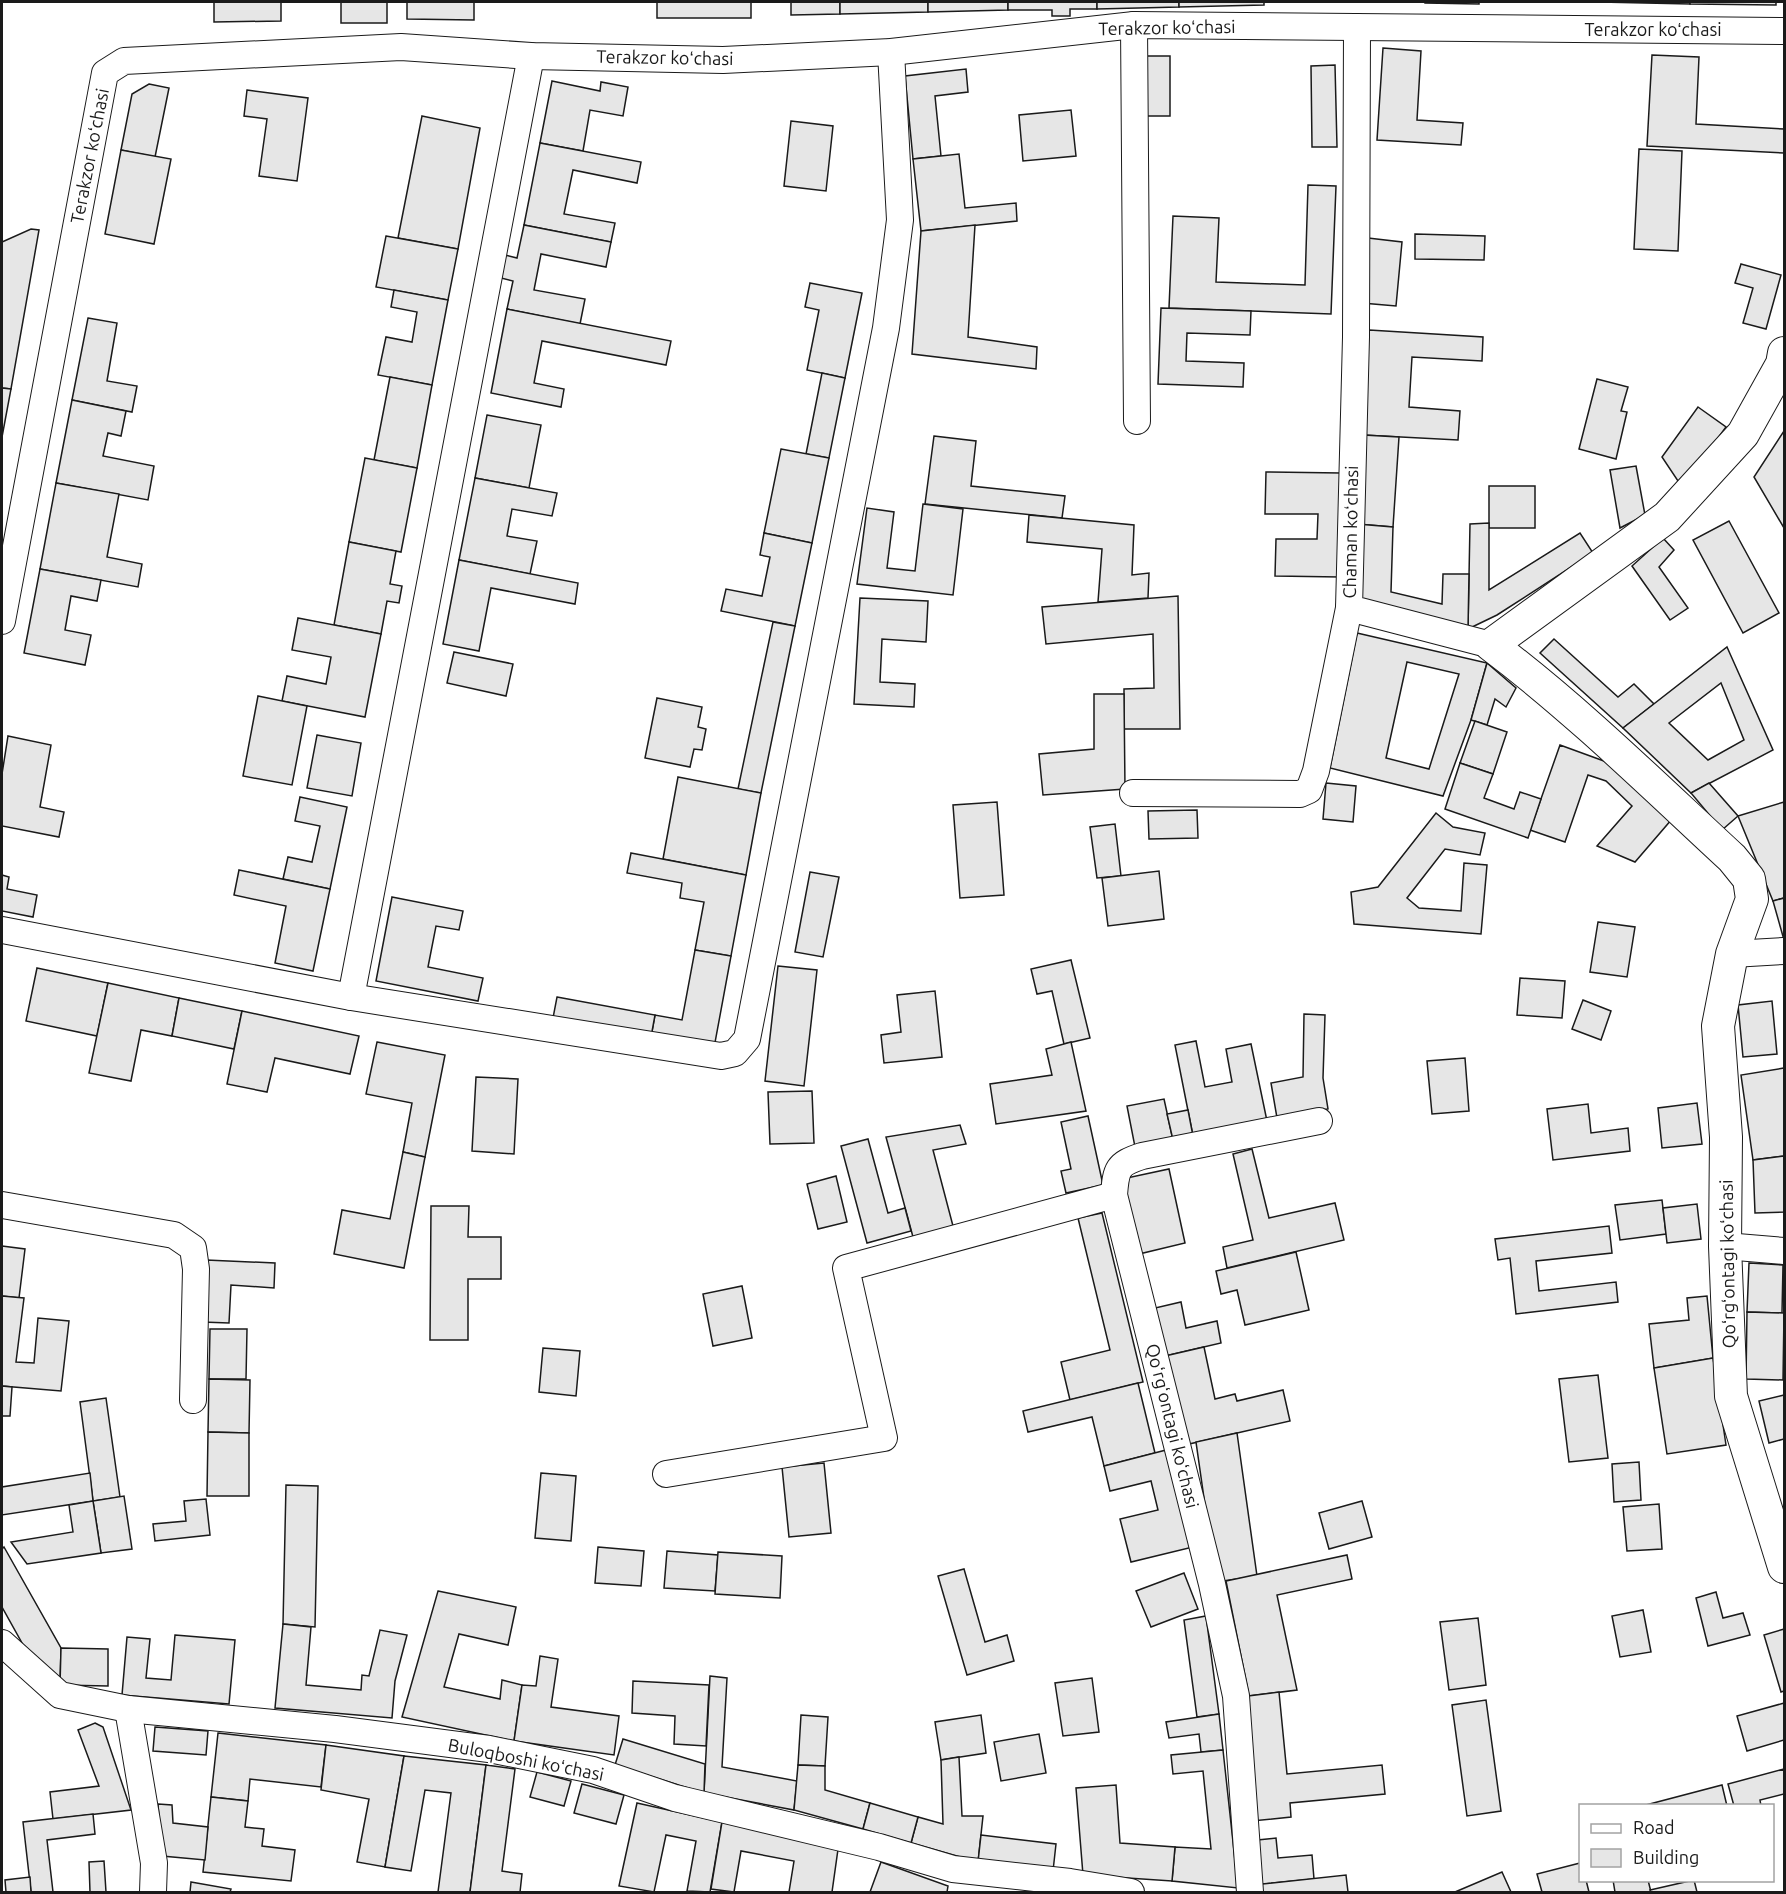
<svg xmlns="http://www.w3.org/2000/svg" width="1786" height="1894" font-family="Ubuntu,sans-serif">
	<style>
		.building { fill: #e6e6e6; stroke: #1a1a1a; stroke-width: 1.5; fill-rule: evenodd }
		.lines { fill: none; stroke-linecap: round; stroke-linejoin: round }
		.minor-casing { stroke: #1a1a1a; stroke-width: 28 }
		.tertiary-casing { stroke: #1a1a1a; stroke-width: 34 }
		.minor { stroke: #fff; stroke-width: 26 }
		.tertiary { stroke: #fff; stroke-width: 32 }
		.labels { text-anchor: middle; stroke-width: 4.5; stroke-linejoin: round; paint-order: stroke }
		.street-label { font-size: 18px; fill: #1a1a1a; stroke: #fff }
	</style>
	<rect width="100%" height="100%" fill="#fff"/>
	<g class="building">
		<polygon points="214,2 281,2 281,21 214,22"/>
		<rect x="341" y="2" width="46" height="21"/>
		<polygon points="407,2 474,2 474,20 407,19"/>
		<rect x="657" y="2" width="94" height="16"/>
		<polygon points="791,2 840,2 840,14 791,15"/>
		<polygon points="840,2 928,2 928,12 840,14"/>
		<polygon points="928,2 1008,2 1008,10 928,12"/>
		<polygon points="1008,2 1097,2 1097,9 1070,9 1070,16 1052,16 1052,10 1008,10"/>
		<polygon points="1097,2 1179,2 1179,7 1097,9"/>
		<polygon points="1179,2 1264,2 1264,5 1179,7"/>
		<polygon points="1425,2 1479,2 1479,4 1425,3"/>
		<polygon points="1599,2 1690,2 1690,4"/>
		<polygon points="1690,2 1776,2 1776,5 1690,4"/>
		<polygon points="1383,48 1421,51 1417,120 1463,123 1461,145 1377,140"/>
		<polygon points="1652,55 1699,57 1696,124 1784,129 1784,153 1647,146"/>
		<rect x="1142" y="56" width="28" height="60"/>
		<polygon points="1335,65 1337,147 1312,147 1311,66"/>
		<polygon points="966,69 968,92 935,96 941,156 913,159 905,76"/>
		<polygon points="552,81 600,91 601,82 628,87 623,116 590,110 583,151 540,143"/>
		<polygon points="149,84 169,88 155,157 121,150 132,94"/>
		<polygon points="247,90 308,98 297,181 259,176 267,119 244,116"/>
		<polygon points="1071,110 1076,156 1023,161 1019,115"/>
		<polygon points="422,116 480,128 458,249 398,238"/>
		<polygon points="791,121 833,126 826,191 784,186"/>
		<polygon points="540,143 641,162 637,183 573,170 564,214 615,223 611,242 524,225"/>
		<polygon points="1639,149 1682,151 1678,251 1634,249"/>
		<polygon points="121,150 171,159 154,244 105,234"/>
		<polygon points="959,154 965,208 1016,203 1017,221 921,231 913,159"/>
		<polygon points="1308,185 1336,186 1331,314 1169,308 1173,216 1219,218 1216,282 1305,285"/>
		<polygon points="524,225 611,242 606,267 541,254 534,290 585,299 580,324 507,309 513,281 501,278 505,255 517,258"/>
		<polygon points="975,225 968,337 1037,347 1036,369 912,354 921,231"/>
		<polygon points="31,229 39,230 11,389 2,388 2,242"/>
		<polygon points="1415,234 1485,236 1484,260 1415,259"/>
		<polygon points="386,236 458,249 448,300 376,287"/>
		<polygon points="1368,238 1402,242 1396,306 1362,303"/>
		<polygon points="1741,264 1781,275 1766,329 1743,323 1753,288 1735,283"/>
		<polygon points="810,283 862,293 845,378 807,370 819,310 805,307"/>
		<polygon points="394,290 448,300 432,385 378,375 386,337 412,342 417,312 391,307"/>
		<polygon points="1161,308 1251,311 1250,335 1187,333 1186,361 1244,363 1243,387 1158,384"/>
		<polygon points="507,309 671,341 666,365 542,341 534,383 564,389 561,407 491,393"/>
		<polygon points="88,318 117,323 107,381 137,386 132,412 72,400"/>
		<polygon points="1369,330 1483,337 1482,361 1412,357 1409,407 1460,411 1458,440 1363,435"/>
		<polygon points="822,373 845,378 829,458 806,454"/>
		<polygon points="390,377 432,385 417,468 374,460"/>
		<polygon points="1597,379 1628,387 1621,411 1627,412 1616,459 1579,449"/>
		<polygon points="2,388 11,389 2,437"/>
		<polygon points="72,400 126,411 121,436 108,433 103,456 154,466 148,500 56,483"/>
		<polygon points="1698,407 1726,427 1682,487 1662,457"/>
		<polygon points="487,415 541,425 529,488 475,478"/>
		<polygon points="1784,431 1784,528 1754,477"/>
		<polygon points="1363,435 1399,437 1393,527 1357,524"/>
		<polygon points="934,436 976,441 971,486 1065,496 1062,518 925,504"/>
		<polygon points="781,449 829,458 812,543 764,533"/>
		<polygon points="365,458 417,468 401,552 349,542"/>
		<polygon points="1636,466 1645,515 1620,528 1610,470"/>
		<polygon points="1266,472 1341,473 1340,577 1275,576 1276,539 1317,539 1318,514 1265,514"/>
		<polygon points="475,478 557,493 552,516 512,509 507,536 537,541 530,574 459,560"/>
		<polygon points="56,483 119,494 107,557 142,564 138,587 40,569"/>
		<rect x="1489" y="486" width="46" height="42"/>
		<polygon points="923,504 963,509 953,595 857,584 867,508 894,512 887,568 915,571"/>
		<polygon points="1029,515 1134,525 1132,575 1149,573 1148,598 1098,602 1102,549 1027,542"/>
		<polygon points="1729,521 1779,613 1743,633 1693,540"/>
		<polygon points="1489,523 1489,590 1580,533 1593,553 1497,615 1468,629 1470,524"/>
		<polygon points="1357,524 1393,527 1391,592 1442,604 1443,574 1469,574 1468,629 1364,606 1354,590"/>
		<polygon points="764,533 812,543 795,626 721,611 726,589 762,596 770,557 760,555"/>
		<polygon points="1663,538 1674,550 1659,567 1688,608 1670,620 1632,566"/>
		<polygon points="349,542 396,551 390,584 402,586 399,603 387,601 381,634 334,625"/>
		<polygon points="459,560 578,583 575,604 491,588 479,651 443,644"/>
		<polygon points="40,569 101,580 97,601 71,596 65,630 91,635 85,665 24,653"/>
		<polygon points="1178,596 1180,729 1124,729 1124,689 1154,688 1153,634 1046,644 1042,607"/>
		<polygon points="860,598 928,601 926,642 882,639 880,682 915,684 914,707 854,704"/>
		<polygon points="298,618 381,634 365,717 282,701 287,676 326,684 331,657 292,650"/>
		<polygon points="773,622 795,626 761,793 738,789"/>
		<path d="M 1357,633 L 1487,663 L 1471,720 L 1443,796 L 1330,768 ZM 1407,662 L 1459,674 L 1429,769 L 1386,758 Z"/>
		<polygon points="1554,639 1618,697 1634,684 1654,704 1623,728 1540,653"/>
		<path d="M 1727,647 L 1773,750 L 1691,793 L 1623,728 ZM 1721,683 L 1744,740 L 1708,760 L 1669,723 Z"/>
		<polygon points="454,652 513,664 506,696 447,683"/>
		<polygon points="1487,663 1516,688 1506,707 1495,699 1487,725 1471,720"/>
		<polygon points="1094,694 1124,694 1125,789 1043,795 1039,754 1094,749"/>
		<polygon points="258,696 307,706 292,785 243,776"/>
		<polygon points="657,698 702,707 698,727 706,729 702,750 694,749 690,767 645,758"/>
		<polygon points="1475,721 1507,732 1493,774 1460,763"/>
		<polygon points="317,735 361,743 352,796 307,788"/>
		<polygon points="8,736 51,745 40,807 64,812 59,837 2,826 2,774"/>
		<polygon points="1560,745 1612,764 1672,819 1635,862 1597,846 1632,806 1606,781 1588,775 1565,842 1530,830"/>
		<polygon points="1460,763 1493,774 1484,798 1514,809 1520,792 1541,799 1528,838 1445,809"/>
		<polygon points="678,777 761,793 746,875 663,859"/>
		<polygon points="1326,783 1356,786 1353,822 1323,819"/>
		<polygon points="1709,783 1738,816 1722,830 1691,793"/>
		<polygon points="300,797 347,807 330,889 283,879 288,857 312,862 320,826 295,821"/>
		<polygon points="997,802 1004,895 960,898 953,805"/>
		<polygon points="1784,802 1784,898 1773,901 1738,816"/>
		<polygon points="1197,810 1198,838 1149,839 1148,811"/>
		<polygon points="1436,813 1453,827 1485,833 1480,855 1445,849 1407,898 1419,908 1461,911 1464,863 1487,865 1481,934 1354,924 1351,892 1378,887"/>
		<polygon points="1115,824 1121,876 1097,878 1090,827"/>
		<polygon points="631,853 746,875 731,956 695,950 704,902 680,898 682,883 627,873"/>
		<polygon points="239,870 330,889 313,971 275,963 286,906 234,895"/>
		<polygon points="1159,871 1164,919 1108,926 1102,878"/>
		<polygon points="810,872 839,877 823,957 795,952"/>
		<polygon points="2,875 9,877 7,889 37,895 33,917 2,911"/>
		<polygon points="392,897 463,911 459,930 436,926 428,967 483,978 478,1001 376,981"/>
		<polygon points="1784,898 1784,940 1773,901"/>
		<polygon points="1598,922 1635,927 1627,977 1590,972"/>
		<polygon points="695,950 731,956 714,1048 651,1037 655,1015 682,1020"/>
		<polygon points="1071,960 1090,1038 1064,1044 1052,991 1037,994 1031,969"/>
		<polygon points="778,966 817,970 804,1086 765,1081"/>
		<polygon points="37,968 108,983 97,1036 26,1021"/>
		<polygon points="1520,978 1565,981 1562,1018 1517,1015"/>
		<polygon points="108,983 179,998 172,1036 141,1030 131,1081 89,1073"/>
		<polygon points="935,991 942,1057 884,1063 881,1035 901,1032 897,995"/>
		<polygon points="557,997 655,1015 651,1037 553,1018"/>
		<polygon points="179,998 242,1011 234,1049 172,1036"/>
		<polygon points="1583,1000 1611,1011 1601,1040 1572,1029"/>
		<polygon points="1772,1001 1777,1054 1743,1057 1738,1005"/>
		<polygon points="242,1011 359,1036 350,1074 275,1058 267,1092 227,1084"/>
		<polygon points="1304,1014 1325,1015 1323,1078 1328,1109 1277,1118 1271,1083 1303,1077"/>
		<polygon points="1196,1041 1205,1087 1232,1082 1226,1049 1251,1044 1267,1121 1193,1136 1175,1045"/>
		<polygon points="377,1042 445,1055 425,1157 403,1152 412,1103 366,1094"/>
		<polygon points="1071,1042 1086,1111 996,1124 990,1084 1052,1075 1046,1049"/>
		<polygon points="1465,1058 1469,1111 1432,1114 1427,1061"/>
		<polygon points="1784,1068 1784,1156 1753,1160 1741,1075"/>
		<polygon points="476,1077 518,1079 514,1154 472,1151"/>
		<polygon points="812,1091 814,1143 770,1144 768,1092"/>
		<polygon points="1164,1099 1173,1140 1135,1147 1127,1106"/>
		<polygon points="1697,1103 1702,1144 1662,1148 1658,1108"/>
		<polygon points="1588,1104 1591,1133 1628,1128 1630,1151 1553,1160 1547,1109"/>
		<polygon points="1188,1110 1193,1136 1173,1140 1167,1114"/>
		<polygon points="1088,1116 1103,1185 1066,1193 1061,1171 1071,1169 1061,1122"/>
		<polygon points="960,1125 966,1144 933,1150 953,1226 913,1237 886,1137"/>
		<polygon points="868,1139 888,1213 905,1208 911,1231 867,1243 841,1146"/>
		<polygon points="1252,1149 1269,1218 1335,1203 1344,1240 1227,1268 1223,1247 1253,1240 1233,1154"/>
		<polygon points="403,1152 425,1157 404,1268 334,1254 342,1210 390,1219"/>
		<polygon points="1784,1156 1784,1212 1755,1213 1753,1160"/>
		<polygon points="1169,1169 1185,1243 1139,1254 1122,1179"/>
		<polygon points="836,1176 847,1222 818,1229 807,1184"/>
		<polygon points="1662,1200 1666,1234 1620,1240 1615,1205"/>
		<polygon points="1697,1204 1701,1239 1667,1243 1663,1208"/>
		<polygon points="431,1206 469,1206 468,1237 501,1237 501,1279 468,1279 468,1340 430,1340"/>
		<polygon points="1102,1213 1143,1382 1070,1400 1061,1362 1110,1350 1078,1218"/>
		<polygon points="1609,1226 1612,1253 1536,1261 1539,1291 1616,1282 1618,1302 1516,1314 1510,1258 1498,1260 1495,1239"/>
		<polygon points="2,1246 25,1249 19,1298 2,1296"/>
		<polygon points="1296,1252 1309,1310 1245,1325 1237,1290 1221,1294 1216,1271"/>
		<polygon points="206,1260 275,1263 274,1288 231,1285 229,1323 202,1322"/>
		<polygon points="1749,1263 1783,1265 1782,1313 1747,1312"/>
		<polygon points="742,1286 752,1338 713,1346 703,1294"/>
		<polygon points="2,1296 24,1298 16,1362 34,1363 38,1318 69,1321 61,1391 2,1386"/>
		<polygon points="1707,1296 1713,1358 1654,1368 1649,1324 1689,1320 1687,1298"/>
		<polygon points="1181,1302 1186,1328 1217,1321 1221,1343 1165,1356 1155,1308"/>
		<polygon points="1747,1312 1784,1313 1783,1380 1746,1379"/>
		<polygon points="210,1329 247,1329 246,1379 209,1379"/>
		<polygon points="1204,1347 1215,1399 1235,1394 1237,1401 1283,1390 1290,1421 1189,1444 1165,1356"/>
		<polygon points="543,1348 580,1351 576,1396 539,1392"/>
		<polygon points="1713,1358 1726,1445 1667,1454 1654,1368"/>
		<polygon points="1598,1375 1608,1458 1569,1462 1559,1379"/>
		<polygon points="209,1379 250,1380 249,1433 208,1432"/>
		<polygon points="1138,1383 1155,1453 1104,1466 1092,1417 1028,1432 1023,1411"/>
		<polygon points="2,1386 12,1387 10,1416 2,1416"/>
		<polygon points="1784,1395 1784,1439 1769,1443 1759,1401"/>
		<polygon points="106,1398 120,1497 93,1501 80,1402"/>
		<polygon points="208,1432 249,1433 249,1496 207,1496"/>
		<polygon points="1237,1433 1257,1576 1216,1582 1196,1442"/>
		<polygon points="1170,1449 1193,1547 1131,1562 1120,1519 1158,1510 1151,1481 1110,1491 1104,1466"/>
		<polygon points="1639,1462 1641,1500 1614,1502 1612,1464"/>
		<polygon points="824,1463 831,1533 789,1537 782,1467"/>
		<polygon points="90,1473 93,1501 2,1515 2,1487"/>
		<polygon points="541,1473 576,1476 571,1541 535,1538"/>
		<polygon points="286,1485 318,1486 315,1627 283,1624"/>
		<polygon points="124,1496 132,1549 101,1553 93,1501"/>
		<polygon points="206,1499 210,1535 155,1541 153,1524 186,1521 184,1501"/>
		<polygon points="93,1501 101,1553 27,1564 11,1542 73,1532 69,1505"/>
		<polygon points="1362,1501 1372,1537 1329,1549 1319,1513"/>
		<polygon points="1659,1504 1662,1549 1627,1551 1623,1507"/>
		<polygon points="4,1547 61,1648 60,1685 31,1659 2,1607 2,1549"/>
		<polygon points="598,1547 644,1551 641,1586 595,1583"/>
		<polygon points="667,1551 718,1555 715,1591 664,1588"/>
		<polygon points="718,1552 782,1556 780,1598 715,1594"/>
		<polygon points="1347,1555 1352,1579 1277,1595 1297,1690 1249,1696 1226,1581"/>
		<polygon points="964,1569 985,1642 1007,1635 1014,1661 967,1675 938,1576"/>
		<polygon points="1184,1573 1198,1609 1151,1627 1136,1591"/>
		<polygon points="438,1591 516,1607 508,1645 459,1634 444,1687 500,1699 502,1680 522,1685 514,1741 402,1717"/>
		<polygon points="1716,1592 1723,1618 1743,1613 1750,1635 1708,1646 1696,1598"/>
		<polygon points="1643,1610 1651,1652 1620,1657 1612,1616"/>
		<polygon points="1206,1616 1219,1714 1197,1717 1184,1620"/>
		<polygon points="1478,1618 1486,1685 1449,1690 1440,1622"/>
		<polygon points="283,1624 311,1627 306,1685 361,1690 362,1675 369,1676 380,1630 407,1635 395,1681 392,1718 275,1708"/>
		<polygon points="1784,1629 1784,1691 1781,1692 1764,1635"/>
		<polygon points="175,1635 235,1640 229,1704 122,1695 127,1637 150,1639 146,1678 171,1680"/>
		<polygon points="61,1648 108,1649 108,1686 60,1685"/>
		<polygon points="540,1656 558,1659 551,1707 619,1716 614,1755 514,1741 522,1685 536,1686"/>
		<polygon points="710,1676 727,1678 722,1767 797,1781 794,1810 704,1793"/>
		<polygon points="1092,1678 1099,1732 1063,1736 1055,1683"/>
		<polygon points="633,1681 709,1685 706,1746 674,1744 675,1716 632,1713"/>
		<polygon points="1279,1692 1287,1774 1382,1765 1385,1794 1290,1803 1291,1817 1252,1821 1240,1697"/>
		<polygon points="1486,1700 1501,1811 1467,1816 1452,1705"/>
		<polygon points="1784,1703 1784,1740 1747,1751 1737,1716"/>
		<polygon points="1219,1714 1223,1750 1201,1752 1199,1734 1169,1738 1166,1722"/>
		<polygon points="801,1715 828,1717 825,1766 798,1765"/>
		<polygon points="981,1715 986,1753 941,1760 935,1722"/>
		<polygon points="95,1723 103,1727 131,1810 53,1819 50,1792 99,1786 78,1730"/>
		<polygon points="155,1727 208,1731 206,1755 153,1751"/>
		<polygon points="218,1733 326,1745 321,1787 250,1779 248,1801 211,1797"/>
		<polygon points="1039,1734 1046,1773 1001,1781 994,1742"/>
		<polygon points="623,1739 705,1764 704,1793 615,1765"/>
		<polygon points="326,1745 404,1756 385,1867 357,1862 369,1799 321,1790"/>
		<polygon points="1223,1750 1238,1888 1172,1881 1175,1847 1211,1849 1203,1771 1173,1774 1171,1755"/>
		<polygon points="404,1756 486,1765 470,1892 438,1892 451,1793 425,1790 411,1871 385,1867"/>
		<polygon points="959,1757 962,1816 983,1816 978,1862 911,1843 918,1817 943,1824 941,1760"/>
		<polygon points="486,1765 515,1769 502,1871 522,1874 520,1892 470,1892"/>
		<polygon points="798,1765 825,1766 825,1790 870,1803 863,1829 794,1810"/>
		<polygon points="1784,1769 1784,1794 1760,1800 1761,1806 1734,1806 1728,1784"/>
		<polygon points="537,1772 571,1781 564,1806 530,1797"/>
		<polygon points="582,1784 624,1795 616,1824 574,1813"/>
		<polygon points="1116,1785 1120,1843 1175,1847 1172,1881 1083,1875 1076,1788"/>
		<polygon points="1722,1785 1727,1806 1642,1806"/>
		<polygon points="211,1797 248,1801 245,1827 264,1829 262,1846 295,1850 291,1881 203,1872"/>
		<polygon points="637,1803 722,1822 710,1892 687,1891 696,1841 666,1835 654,1892 619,1886"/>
		<polygon points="870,1803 918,1817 911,1843 863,1829"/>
		<polygon points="158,1804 172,1805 173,1823 208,1827 205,1860 162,1856"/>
		<polygon points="93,1814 95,1834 47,1840 53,1892 31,1892 23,1822"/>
		<polygon points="722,1822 839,1842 832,1892 789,1892 794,1861 741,1851 734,1892 711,1889"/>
		<polygon points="981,1835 1056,1844 1053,1871 978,1862"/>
		<polygon points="1276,1838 1278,1858 1312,1855 1314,1879 1253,1885 1248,1841"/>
		<polygon points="104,1861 106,1892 90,1892 89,1862"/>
		<polygon points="881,1862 948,1886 947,1892 870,1892"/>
		<polygon points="1580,1863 1580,1880 1586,1880 1589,1892 1542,1892 1537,1874"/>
		<polygon points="1502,1872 1511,1892 1455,1892"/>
		<polygon points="1346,1875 1348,1892 1254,1892 1253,1885"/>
		<polygon points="30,1877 31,1892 6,1892 5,1880"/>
		<polygon points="1613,1880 1648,1880 1651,1892 1615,1892"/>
		<polygon points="1694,1880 1697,1892 1651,1892 1650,1890"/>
		<polygon points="191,1882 231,1889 230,1892 190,1892"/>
	</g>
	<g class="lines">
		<g class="minor-casing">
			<g id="minor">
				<polyline points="1134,25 1137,421"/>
				<polyline points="1357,27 1356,337 1349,608 1491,645"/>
				<polyline points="2,621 105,73 124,61 401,47 531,56 723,60 891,52 1134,25 1784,31"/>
				<polyline points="1133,793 1300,794 1309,790 1316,771 1349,608"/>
				<polyline points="2,930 351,997 721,1056 735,1053 747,1039 886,328 900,220 891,52"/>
				<polyline points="1732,954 1784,951"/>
				<polyline points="351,997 531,56"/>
				<polyline points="2,1205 174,1235 193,1248 196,1269 193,1400"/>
				<polyline points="1725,1246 1784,1251"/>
				<polyline points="666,1474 884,1438 846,1268 1114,1195"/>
				<polyline points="2,1643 60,1695 128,1709 335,1729 489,1749 593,1770 675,1798 879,1847 953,1869 1070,1882 1131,1892"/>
				<polyline points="128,1709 154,1863 153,1892"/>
				<path d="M 1250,1892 L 1236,1696 L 1212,1584 L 1114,1195 C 1116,1169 1117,1164 1142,1156 L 1319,1121"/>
			</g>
		</g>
		<g class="tertiary-casing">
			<path id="tertiary" d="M 1784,353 L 1782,364 L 1743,434 L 1667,517 L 1491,645 C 1577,710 1653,785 1732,858 L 1749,879 L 1752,899 L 1732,954 L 1718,1026 L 1726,1137 L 1725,1246 L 1731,1396 L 1784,1567"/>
		</g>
		<use href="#minor" class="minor"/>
		<use href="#tertiary" class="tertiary"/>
	</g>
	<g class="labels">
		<g class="street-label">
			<text transform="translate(1167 28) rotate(-1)" y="6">Terakzor koʻchasi</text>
			<text x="1653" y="36">Terakzor koʻchasi</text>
			<text transform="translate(665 58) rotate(1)" y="6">Terakzor koʻchasi</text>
			<text transform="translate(90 156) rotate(-79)" y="6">Terakzor koʻchasi</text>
			<text transform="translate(1351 532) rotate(-89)" y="6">Chaman koʻchasi</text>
			<text transform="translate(1728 1264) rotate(-91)" y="6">Qoʻrgʻontagi koʻchasi</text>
			<text transform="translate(1172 1426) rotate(76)" y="6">Qoʻrgʻontagi koʻchasi</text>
			<text transform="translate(526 1760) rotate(11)" y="6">Buloqboshi koʻchasi</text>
		</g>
	</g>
	<rect width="1786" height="1894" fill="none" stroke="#1a1a1a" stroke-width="6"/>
	<rect x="1579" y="1804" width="195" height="78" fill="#ffffff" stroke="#a3a3a3" stroke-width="1.5"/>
	<rect x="1591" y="1824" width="30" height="9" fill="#ffffff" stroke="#a3a3a3" stroke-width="1.5"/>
	<text x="1633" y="1834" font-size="18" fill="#1a1a1a">Road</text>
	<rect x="1591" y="1849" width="30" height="18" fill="#e6e6e6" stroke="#a3a3a3" stroke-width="1.5"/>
	<text x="1633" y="1864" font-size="18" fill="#1a1a1a">Building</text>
</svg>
